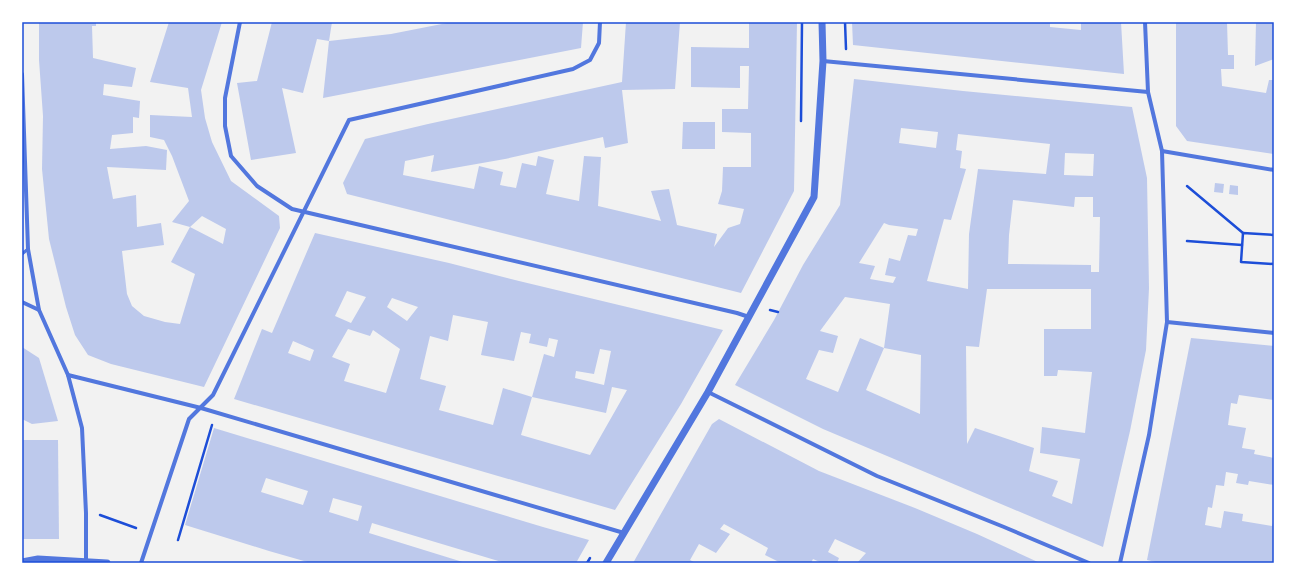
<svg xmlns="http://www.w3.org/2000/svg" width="1296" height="585" font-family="Inter,sans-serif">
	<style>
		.building { fill: #bdc9ec; fill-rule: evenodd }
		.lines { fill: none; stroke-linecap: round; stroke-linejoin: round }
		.path { stroke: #1d4ed8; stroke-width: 2.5 }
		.service { stroke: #5277de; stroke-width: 3 }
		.minor { stroke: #5277de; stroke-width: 4 }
		.tertiary { stroke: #5277de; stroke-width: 7 }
		.neatline { fill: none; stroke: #1d4ed8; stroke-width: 1.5 }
	</style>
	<rect width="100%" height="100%" fill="#f2f2f2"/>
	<g class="building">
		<polygon points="39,22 96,22 96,26 92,26 93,58 136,68 132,87 104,84 103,95 140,101 139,118 133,117 133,133 112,135 110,149 146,146 167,150 166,170 107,167 113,199 136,195 137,227 161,223 164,245 122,251 127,294 132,306 144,316 165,322 180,324 195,274 171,262 190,227 223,244 226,229 202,216 190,227 172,222 189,201 172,156 164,140 150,137 150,115 192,117 188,88 150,82 169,22 222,22 201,90 205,118 212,142 231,181 279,216 280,228 204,387 111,364 88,355 75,335 66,307 49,239 42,169 43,116 39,60"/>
		<polygon points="272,22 332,22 329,41 317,39 303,93 282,88 296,153 251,160 237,83 257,81"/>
		<polygon points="452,22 583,22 581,48 323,98 329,41 391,34"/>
		<polygon points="626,22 680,22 675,89 622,90 628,143 605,148 603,137 505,159 431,172 434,155 405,161 403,175 474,189 479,166 503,172 500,185 516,188 522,163 536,166 538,156 554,160 546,194 579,201 584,156 601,157 598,206 661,221 651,191 669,189 677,225 717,234 714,247 728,228 740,224 744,209 718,204 722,191 723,167 751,167 751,133 722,132 722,109 748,109 749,66 740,66 740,88 691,87 691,47 749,48 749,22 797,22 794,191 741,293 347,194 343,183 365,139 428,124 622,82"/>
		<polygon points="852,22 1050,22 1050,27 1081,30 1081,22 1121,22 1124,74 853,45"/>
		<polygon points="1176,22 1227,22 1228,55 1234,55 1234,69 1221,69 1222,86 1266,93 1269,80 1274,80 1274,154 1187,141 1176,126"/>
		<polygon points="1256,22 1274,22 1274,59 1255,66"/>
		<path d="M 854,79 L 963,91 L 1132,107 L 1147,178 L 1149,288 L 1146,350 L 1130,431 L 1103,547 L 823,429 L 735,385 L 774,320 L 803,265 L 840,205 ZM 901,128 L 938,132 L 936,148 L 899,143 ZM 958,134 L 1050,144 L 1046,174 L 978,169 L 969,234 L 968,289 L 927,281 L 944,219 L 951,220 L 966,169 L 960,168 L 962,151 L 956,150 ZM 1065,153 L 1094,154 L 1093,176 L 1064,175 ZM 1075,197 L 1093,197 L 1093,217 L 1100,217 L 1099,272 L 1091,272 L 1091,265 L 1008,264 L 1009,235 L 1013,200 L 1074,207 ZM 884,223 L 889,225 L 918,229 L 916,236 L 908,235 L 900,261 L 889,258 L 885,275 L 896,277 L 893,283 L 870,279 L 875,266 L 859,263 ZM 987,289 L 1091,289 L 1091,329 L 1044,329 L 1044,376 L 1057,376 L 1058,370 L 1092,372 L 1085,433 L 1042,427 L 1040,453 L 1080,459 L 1072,504 L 1052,496 L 1058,481 L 1029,471 L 1034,448 L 975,428 L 967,444 L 966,346 L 979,347 ZM 845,297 L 890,304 L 884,348 L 921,355 L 920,414 L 866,390 L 884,348 L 860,338 L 838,392 L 806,379 L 819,350 L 833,353 L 838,336 L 820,331 Z"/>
		<polygon points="683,122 715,122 715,149 682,149"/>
		<polygon points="1215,183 1224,184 1223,193 1214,192"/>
		<polygon points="1230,185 1238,186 1238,195 1229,194"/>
		<path d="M 315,233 L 449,263 L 519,281 L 723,330 L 681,404 L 615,510 L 234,399 L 262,329 L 272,333 ZM 347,291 L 366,297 L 351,323 L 335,316 ZM 392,298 L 418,307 L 407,321 L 387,307 ZM 453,315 L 488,322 L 481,355 L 514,361 L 521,332 L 531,334 L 529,343 L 547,347 L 549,338 L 558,340 L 554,357 L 544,354 L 532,397 L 606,413 L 612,387 L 627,390 L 590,455 L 521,435 L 532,397 L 503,388 L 493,425 L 439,410 L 446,386 L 420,379 L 430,336 L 448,341 ZM 348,329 L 370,336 L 373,330 L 400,349 L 386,393 L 344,381 L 350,364 L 332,357 ZM 293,341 L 314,350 L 310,361 L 288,353 ZM 600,349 L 611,351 L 604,385 L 575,378 L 576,371 L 594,374 Z"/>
		<polygon points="1191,338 1274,346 1274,400 1239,395 1237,404 1231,403 1228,425 1246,428 1242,448 1255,450 1254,454 1274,458 1274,485 1249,481 1248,485 1236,483 1238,474 1226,472 1224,486 1216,485 1212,508 1208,507 1205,525 1221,528 1224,511 1243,514 1242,521 1272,526 1274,520 1274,563 1160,563 1147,560"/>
		<polygon points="22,347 39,358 58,421 32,424 22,419"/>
		<polygon points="719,419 819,471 915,508 977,534 1040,563 857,563 866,553 835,539 828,552 839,558 837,563 822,563 813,559 811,563 781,563 765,555 768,548 724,524 720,529 730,534 716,553 699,544 690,560 696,563 633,563 712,424"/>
		<path d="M 214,428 L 543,527 L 589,540 L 576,563 L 505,563 L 372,523 L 369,533 L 466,563 L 311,563 L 269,551 L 185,525 ZM 266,478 L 308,491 L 303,505 L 261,492 ZM 333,498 L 362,506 L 358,521 L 329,512 Z"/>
		<polygon points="22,440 58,440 59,539 22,539"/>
	</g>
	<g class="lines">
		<g class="path">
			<polyline points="845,22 846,49"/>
			<polyline points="801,121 802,22"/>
			<polyline points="1187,186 1243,233"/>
			<polyline points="1274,235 1243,233 1241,262 1274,264"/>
			<polyline points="1187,241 1242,245"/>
			<polyline points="770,310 778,312"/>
			<polyline points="100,515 136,528"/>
			<polyline points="178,540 212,425"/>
			<polyline points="587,563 590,558"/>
		</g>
		<polyline class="service" points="22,254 28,249"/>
		<g class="minor">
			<polyline points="240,22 225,98 225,126 231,156 257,186 292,209 737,313 749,317"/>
			<polyline points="823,61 1148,92"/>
			<polyline points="22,74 28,249 39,310 68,375 82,428 86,513 86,561"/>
			<polyline points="1162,151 1274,170"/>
			<polyline points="22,302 39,310"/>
			<polyline points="1167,322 1274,333"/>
			<polyline points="68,375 201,408 624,533"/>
			<polyline points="708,392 877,476 1004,527 1089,563"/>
			<polyline points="141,563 189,419 213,395 349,120 573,69 590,60 599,43 600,22"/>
			<polyline points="1120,563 1149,435 1167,322 1162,151 1148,92 1145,22"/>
		</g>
		<g class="tertiary">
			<polyline points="22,562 38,559 107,563"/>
			<polyline points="606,563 708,392 814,197 823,61 822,22"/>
		</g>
	</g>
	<rect width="1296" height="585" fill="none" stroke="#ffffff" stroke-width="46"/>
	<rect x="23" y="23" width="1250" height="539" class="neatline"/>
</svg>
